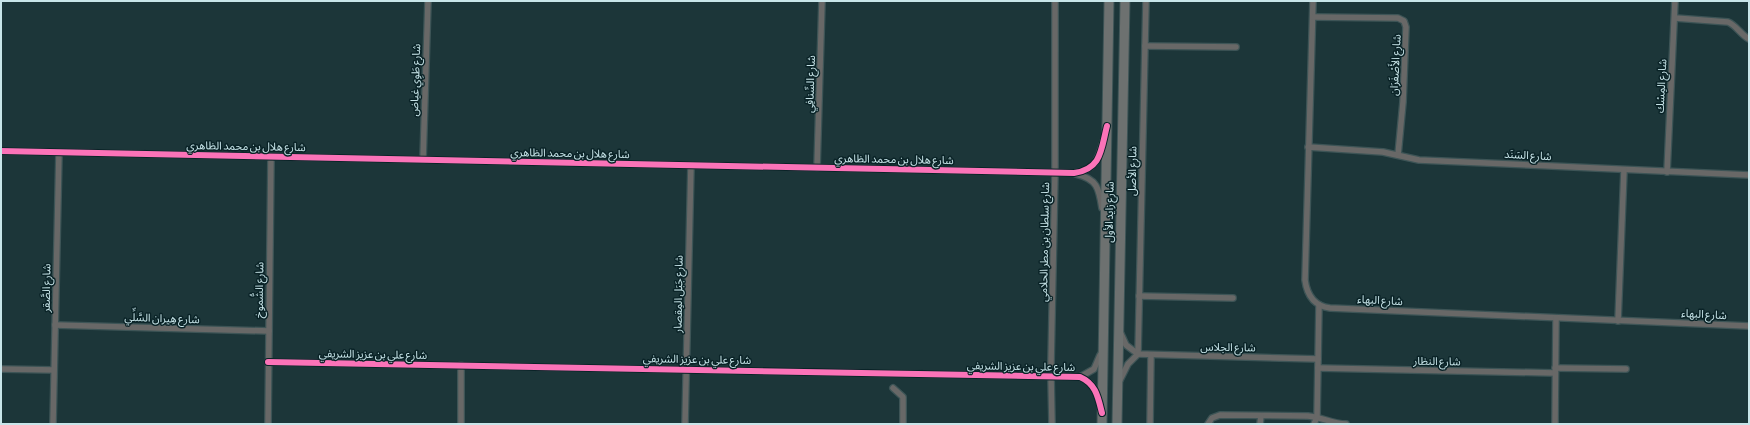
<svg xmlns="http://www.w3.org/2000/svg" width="1750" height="425" font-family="'Asap Condensed','Noto Sans Arabic',sans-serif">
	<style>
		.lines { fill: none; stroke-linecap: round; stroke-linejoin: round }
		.street-casing { stroke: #3d5456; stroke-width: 8 }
		.primary-casing { stroke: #3d5456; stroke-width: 11 }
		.street { stroke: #686867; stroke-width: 5.5 }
		.primary { stroke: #6d7170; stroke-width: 9 }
		.cycleway-casing { stroke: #0a2327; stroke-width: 8 }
		.cycleway { stroke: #fb73b8; stroke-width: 6 }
		.labels { text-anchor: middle; stroke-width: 3; stroke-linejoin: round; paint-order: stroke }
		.street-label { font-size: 11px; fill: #c8e5e9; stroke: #0a2327 }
	</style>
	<rect width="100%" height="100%" fill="#1c3639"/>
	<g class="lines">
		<g class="street-casing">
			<g id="street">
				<path d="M 1313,1 L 1305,280 C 1307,295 1314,306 1330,308 L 1749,326"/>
				<polyline points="1313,17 1398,18 1404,21 1406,27 1403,102 1398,155"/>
				<path d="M 1675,18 L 1728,22 C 1736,25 1740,34 1749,39"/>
				<polyline points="1145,46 1236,47"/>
				<polyline points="1308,147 1383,152 1419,160 1749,175"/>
				<path d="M 1,151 L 1074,173 C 1097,169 1098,159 1104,139"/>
				<polyline points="423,160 428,1"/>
				<polyline points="817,168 822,1"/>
				<polyline points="1667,172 1675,1"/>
				<path d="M 1076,174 C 1097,179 1099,188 1102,208"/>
				<polyline points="1139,296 1233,298"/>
				<polyline points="1618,321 1624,170"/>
				<polyline points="55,325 269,331"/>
				<polyline points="1121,334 1126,345 1138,354 1318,359"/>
				<polyline points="1138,354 1146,1"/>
				<path d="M 268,362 L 1080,377 C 1092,383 1097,390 1100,402"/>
				<polyline points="1051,364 1055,172 1055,1"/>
				<polyline points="1318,368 1555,373"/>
				<polyline points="1555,368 1626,369"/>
				<polyline points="1,369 54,370"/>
				<polyline points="1051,376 1052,424"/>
				<polyline points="1080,377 1094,369 1100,355"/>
				<polyline points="1120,380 1128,364 1138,354"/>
				<polyline points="893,388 903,397 903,424"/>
				<polyline points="53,424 59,152"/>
				<polyline points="268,424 271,157"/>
				<polyline points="461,424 461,365"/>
				<polyline points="685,424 691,165"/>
				<polyline points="1150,424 1151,355"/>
				<path d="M 1208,424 L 1212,418 L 1220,415 L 1308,416 C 1321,417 1333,424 1346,424"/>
				<polyline points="1260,424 1261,416"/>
				<polyline points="1314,424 1317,417 1319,305"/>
				<polyline points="1555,424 1556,318"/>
			</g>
		</g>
		<g class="primary-casing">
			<g id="primary">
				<polyline points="1102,424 1109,1"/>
				<polyline points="1117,424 1125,1"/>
			</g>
		</g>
		<use href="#street" class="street"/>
		<use href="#primary" class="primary"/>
		<g class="cycleway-casing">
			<g id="cycleway">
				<path d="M 1,151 L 1074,173 C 1102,169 1101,149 1107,126"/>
				<path d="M 268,362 L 1080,377 C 1096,384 1098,397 1102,413"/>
			</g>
		</g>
		<use href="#cycleway" class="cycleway"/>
	</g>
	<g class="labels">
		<g class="street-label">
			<text transform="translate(1395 65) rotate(-87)" y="4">شارع الأَصْفَرَان</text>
			<text transform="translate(415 80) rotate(-88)" y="4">شارع طَوِي غياض</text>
			<text transform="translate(810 84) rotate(-88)" y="4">شارع السِّنافِي</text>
			<text transform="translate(1661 86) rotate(-87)" y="4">شارع المِسْك</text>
			<text transform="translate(246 146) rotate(1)" y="4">شارع هلال بن محمد الظاهري</text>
			<text transform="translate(570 153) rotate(1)" y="4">شارع هلال بن محمد الظاهري</text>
			<text transform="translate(1528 155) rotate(3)" y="4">شارع السَنَد</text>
			<text transform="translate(894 159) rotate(1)" y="4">شارع هلال بن محمد الظاهري</text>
			<text transform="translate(1132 171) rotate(-89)" y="4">شارع الأصل</text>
			<text transform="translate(1109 212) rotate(-89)" y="4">شارع زايد الأول</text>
			<text transform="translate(1044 242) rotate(-89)" y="4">شارع سلطان بن مطر الحلامي</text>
			<text transform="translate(46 288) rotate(-89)" y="4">شارع الصَّقر</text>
			<text transform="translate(259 290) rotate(-89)" y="4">شارع الشُّموخ</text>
			<text transform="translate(678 294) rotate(-89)" y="4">شارع جَبَل المِقصار</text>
			<text transform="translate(1380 300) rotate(3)" y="4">شارع البهاء</text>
			<text transform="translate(1704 314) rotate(3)" y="4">شارع البهاء</text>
			<text transform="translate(162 318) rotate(2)" y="4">شارع هِيران السَّلِّي</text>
			<text transform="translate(1228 347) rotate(1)" y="4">شارع الجلاس</text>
			<text transform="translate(373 354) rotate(1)" y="4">شارع علي بن عزيز الشريفي</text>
			<text transform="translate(697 359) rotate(1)" y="4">شارع علي بن عزيز الشريفي</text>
			<text transform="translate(1437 361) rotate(1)" y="4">شارع النظار</text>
			<text transform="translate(1021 366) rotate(1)" y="4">شارع علي بن عزيز الشريفي</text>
		</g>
	</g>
	<rect width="1750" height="425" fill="none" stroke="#c8e5e9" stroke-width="4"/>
</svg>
